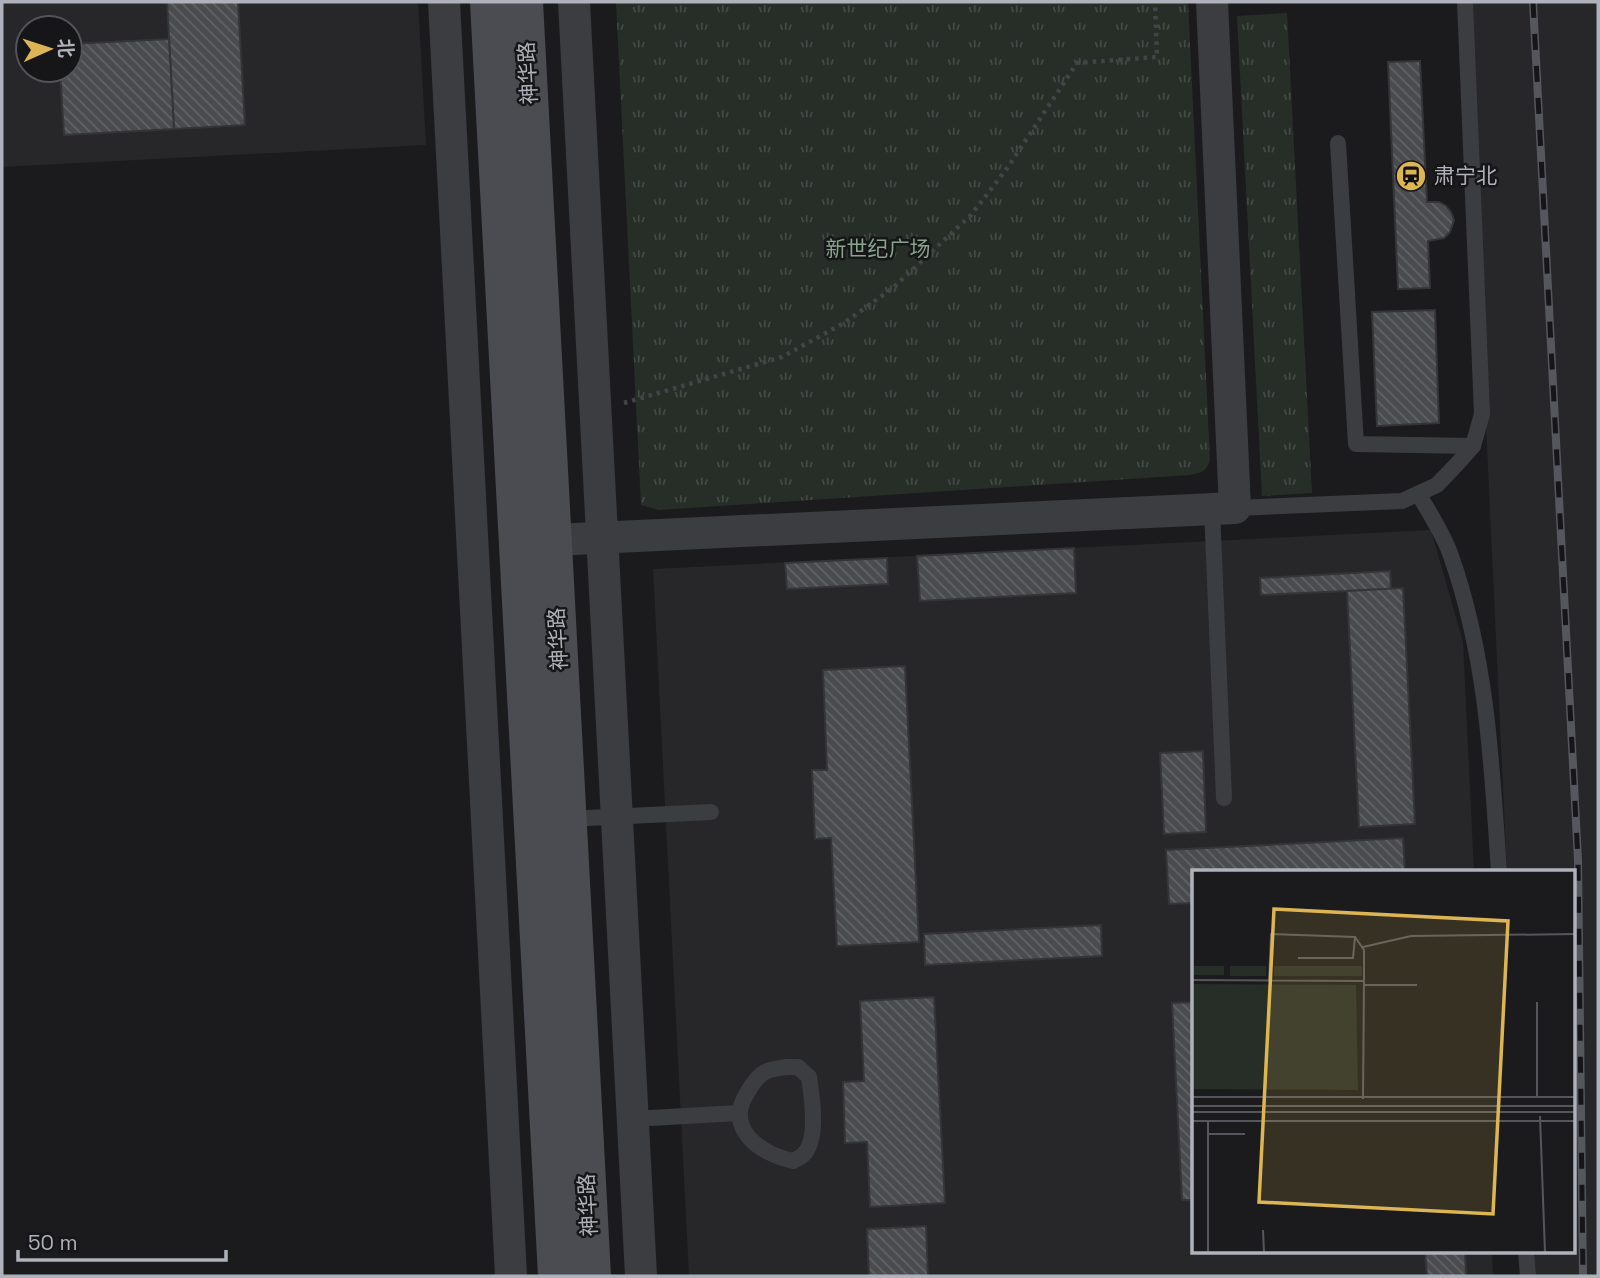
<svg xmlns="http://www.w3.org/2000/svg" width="1600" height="1278" font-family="'Space Grotesk','Noto Sans SC',sans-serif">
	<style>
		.built { fill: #272729; fill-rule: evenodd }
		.grass { fill: url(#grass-tufts) }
		.building { fill: url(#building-back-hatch); stroke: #353538; stroke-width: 2 }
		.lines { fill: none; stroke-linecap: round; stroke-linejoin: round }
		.path { stroke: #424448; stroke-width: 4.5; stroke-dasharray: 3.5 5; stroke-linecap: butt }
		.service { stroke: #3c3d41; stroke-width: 16 }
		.minor { stroke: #3c3d41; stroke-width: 32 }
		.secondary { stroke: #4a4c51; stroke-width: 38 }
		.rail-casing { stroke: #55575c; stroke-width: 8 }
		.rail { stroke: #161618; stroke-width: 5; stroke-dasharray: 16; stroke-linecap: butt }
		.labels { text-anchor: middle; stroke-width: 5; stroke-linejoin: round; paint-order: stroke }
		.street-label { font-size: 21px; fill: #afb2ba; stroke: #161618 }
		.poi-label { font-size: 21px; fill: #afb2ba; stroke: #161618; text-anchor: start }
		.park-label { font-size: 21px; fill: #89a38c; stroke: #161618 }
		.inset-road { fill: none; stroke: #56575c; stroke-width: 2 }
		.view { fill: #ddb653; fill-opacity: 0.15; stroke: #ddb653; stroke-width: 3.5 }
		.inset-edge { fill: none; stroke: #afb2ba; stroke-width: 3.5 }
	</style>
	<defs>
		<pattern id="grass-tufts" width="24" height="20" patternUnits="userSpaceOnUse" patternTransform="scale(1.75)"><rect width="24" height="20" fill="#272e28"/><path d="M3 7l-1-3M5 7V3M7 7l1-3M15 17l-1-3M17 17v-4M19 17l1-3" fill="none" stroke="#444a45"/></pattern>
		<pattern id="building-back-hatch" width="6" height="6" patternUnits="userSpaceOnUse" patternTransform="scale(1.75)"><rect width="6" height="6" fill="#4a4b4e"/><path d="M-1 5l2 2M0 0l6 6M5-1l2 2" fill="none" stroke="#626365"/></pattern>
	</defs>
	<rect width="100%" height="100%" fill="#1b1b1d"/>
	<g class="built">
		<path d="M 2,2 L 418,2 L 426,145 L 2,167 ZM 28,28 L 70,28 L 70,70 L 28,70 Z"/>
		<polygon points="1466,2 1598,2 1598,1276 1525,1276 1524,1252 1574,1252 1574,872 1507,872"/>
		<polygon points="1431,530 1463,642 1474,872 1194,872 1194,1252 1492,1252 1493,1276 689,1276 653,569"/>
	</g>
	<g class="grass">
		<path d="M 616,2 L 1188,2 L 1210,460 C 1206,472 1201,473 1189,475 L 659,510 L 641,505 Z"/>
		<polygon points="1287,13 1312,493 1262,496 1237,16"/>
	</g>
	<g class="building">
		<polygon points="167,2 238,2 245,125 174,129"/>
		<polygon points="169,39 174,129 64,135 60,70 70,70 70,44"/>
		<polygon points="1420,61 1427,202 1439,202 1446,206 1451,212 1454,220 1450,232 1444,238 1428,241 1430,288 1398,289 1388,62"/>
		<polygon points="1435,310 1439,423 1377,426 1372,312"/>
		<polygon points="1074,548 1076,593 920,601 917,556"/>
		<polygon points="887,558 888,584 787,589 785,563"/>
		<polygon points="1390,571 1391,589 1261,595 1260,578"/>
		<polygon points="1403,588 1415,824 1359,827 1347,591"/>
		<polygon points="905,666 919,942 837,946 831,838 815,839 812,770 827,770 823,670"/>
		<polygon points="1203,751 1206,832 1164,834 1160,753"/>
		<polygon points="1403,838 1405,872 1194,872 1194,903 1169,904 1166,850"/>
		<polygon points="1101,925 1102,956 925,965 924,934"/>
		<polygon points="934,997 945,1203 870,1207 867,1142 845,1143 843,1082 864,1081 860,1001"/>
		<polygon points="1194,1002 1194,1200 1182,1200 1172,1003"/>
		<polygon points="926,1226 928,1276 869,1276 867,1229"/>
		<polygon points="1425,1252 1465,1252 1466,1276 1427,1276"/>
	</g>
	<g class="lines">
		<polyline class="path" points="624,403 782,357 844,323 894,287 971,215 1008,167 1077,63 1157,57 1155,2"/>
		<g class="service">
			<polyline points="1338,143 1356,444 1473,446"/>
			<path d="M 1419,495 C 1430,514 1444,535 1451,556 C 1487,658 1492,766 1499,872"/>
			<polyline points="1235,508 1402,501 1437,485 1457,464 1473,446 1482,414 1465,2"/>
			<polyline points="1212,509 1224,798"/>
			<polyline points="567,819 711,812"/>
			<path d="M 786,1067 L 798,1067 L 809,1077 C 812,1096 819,1140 803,1155 C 800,1158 796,1159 793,1161 C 761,1154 724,1129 747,1093 C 751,1086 757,1076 765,1072 C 770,1069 780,1068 786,1067 Z"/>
			<polyline points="633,1119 738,1113"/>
			<polyline points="1526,1252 1528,1276"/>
		</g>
		<g class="minor">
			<polyline points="444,2 511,1276"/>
			<polyline points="574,2 641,1276"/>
			<polyline points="553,540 1235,508 1212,2"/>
		</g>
		<g class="secondary">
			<polyline points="489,2 557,1276"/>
			<polyline points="524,2 592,1276"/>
		</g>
		<g class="rail-casing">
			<polyline id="rail" points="1533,2 1578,860 1583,1276"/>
		</g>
		<use href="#rail" class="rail"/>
	</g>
	<defs>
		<g id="station-disc" transform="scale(1.575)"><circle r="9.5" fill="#ddb653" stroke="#161618"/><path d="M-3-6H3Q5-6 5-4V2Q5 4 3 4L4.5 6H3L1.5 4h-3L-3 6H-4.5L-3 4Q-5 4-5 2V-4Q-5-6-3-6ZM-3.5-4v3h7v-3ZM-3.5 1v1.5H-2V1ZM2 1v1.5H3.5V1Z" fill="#111"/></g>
	</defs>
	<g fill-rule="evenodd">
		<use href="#station-disc" x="1411" y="176"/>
	</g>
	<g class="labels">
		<g class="street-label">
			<text transform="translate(528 73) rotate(-93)" y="7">神华路</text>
			<text transform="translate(558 639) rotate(-93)" y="7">神华路</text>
			<text transform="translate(588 1205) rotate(-93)" y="7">神华路</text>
		</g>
		<g class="poi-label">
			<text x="1434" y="183">肃宁北</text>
		</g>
		<g class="park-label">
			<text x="878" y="256">新世纪广场</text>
		</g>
	</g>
	<g transform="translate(1192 870)">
		<rect width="383" height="383" fill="#1b1b1d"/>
		<path d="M 0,96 L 32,96 L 32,105 L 0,105 ZM 38,96 L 74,96 L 74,106 L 38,106 ZM 82,96 L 170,96 L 170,106 L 82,106 ZM 0,114 L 164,115 L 166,220 L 0,219 Z" fill="#272e28"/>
		<path class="inset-road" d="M 171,77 L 219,66 L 384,64M 106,88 L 161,88 L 163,67M 0,110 L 172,111 L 171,229M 77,110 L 79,64 L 163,67 L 172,80 L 172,111M 172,115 L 225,115M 345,132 L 345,227M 0,227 L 384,227M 0,236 L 384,236M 0,242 L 384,242M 348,246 L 353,383M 0,251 L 384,251M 16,251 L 16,383M 16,264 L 53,264M 71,360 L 72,383"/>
		<path class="view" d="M 82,39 L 316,51 L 301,344 L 67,332 Z"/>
		<rect width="383" height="383" class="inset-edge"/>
	</g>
	<rect width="1600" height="1278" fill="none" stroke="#afb2ba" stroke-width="7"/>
	<g transform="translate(49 49) rotate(87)"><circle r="33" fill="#161618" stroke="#535459" stroke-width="2"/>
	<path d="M0-5L12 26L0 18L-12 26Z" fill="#ddb653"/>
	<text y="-10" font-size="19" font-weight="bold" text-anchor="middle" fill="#afb2ba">北</text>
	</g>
	<path d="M18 1250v10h208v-10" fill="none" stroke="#afb2ba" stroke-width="3.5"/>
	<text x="28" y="1250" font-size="21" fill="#afb2ba" stroke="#161618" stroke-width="5" paint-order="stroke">50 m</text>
</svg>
